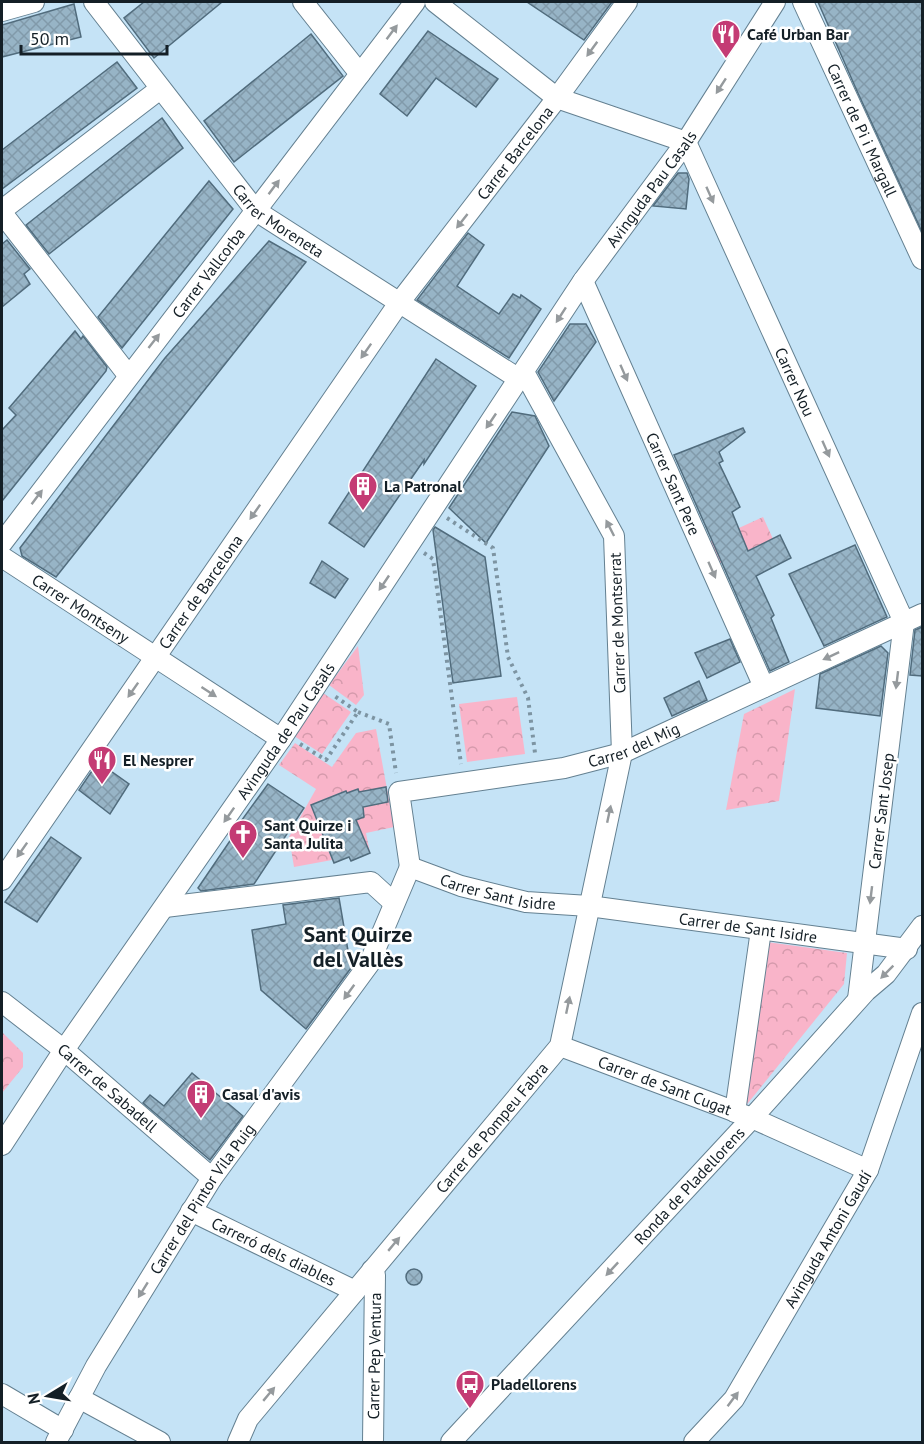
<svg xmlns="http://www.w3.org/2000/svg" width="924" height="1444" font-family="'PT Sans',sans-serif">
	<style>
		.park { fill: url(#park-crowns) }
		.building { fill: url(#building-cross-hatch); stroke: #516c7d; stroke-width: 1.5 }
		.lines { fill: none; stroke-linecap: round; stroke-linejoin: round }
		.minor-casing { stroke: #648091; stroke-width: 22 }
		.path { stroke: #7d94a2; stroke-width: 4; stroke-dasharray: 3 4.5; stroke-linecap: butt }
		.minor { stroke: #fff; stroke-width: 20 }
		.oneway { fill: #959a9d }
		.labels { text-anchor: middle; stroke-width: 5; stroke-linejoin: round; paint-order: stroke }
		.poi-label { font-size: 16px; font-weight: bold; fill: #141f26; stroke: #fff; text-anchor: start }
		.street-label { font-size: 16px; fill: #141f26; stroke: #fff }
		.district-label { font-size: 22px; font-weight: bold; fill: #141f26; stroke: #fff }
	</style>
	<defs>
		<pattern id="park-crowns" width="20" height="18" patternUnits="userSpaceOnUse" patternTransform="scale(1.5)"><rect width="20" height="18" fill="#f9b4c9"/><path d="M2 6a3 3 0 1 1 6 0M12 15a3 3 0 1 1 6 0" fill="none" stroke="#d59aac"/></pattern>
		<pattern id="building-cross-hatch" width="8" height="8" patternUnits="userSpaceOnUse" patternTransform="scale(1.5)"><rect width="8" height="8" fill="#97b4c6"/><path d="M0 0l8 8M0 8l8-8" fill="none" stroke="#819aaa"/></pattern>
	</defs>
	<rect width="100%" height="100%" fill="#c5e3f6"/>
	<g class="park">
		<polygon points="763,517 773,539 716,565 706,543"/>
		<polygon points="358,646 364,695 356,705 329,685"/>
		<polygon points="795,689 779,801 726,810 744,714"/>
		<polygon points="323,693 351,712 322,754 294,736"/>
		<polygon points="517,697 525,754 467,762 459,704"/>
		<polygon points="376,729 394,827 366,833 370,853 356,820 364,816 358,789 347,793 345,791 317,802 320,811 314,814 332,860 294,867 289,837 316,789 279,765 295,743 332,767 356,733"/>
		<polygon points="767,942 847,953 844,984 744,1108"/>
		<polygon points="2,1032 23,1053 23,1067 2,1093"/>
	</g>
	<g class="building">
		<polygon points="144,2 222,2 154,58 124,18"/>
		<polygon points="527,2 612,2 584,40"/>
		<polygon points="818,2 922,2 922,232 857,91"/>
		<polygon points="74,4 81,37 2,57 2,25"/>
		<polygon points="428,31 498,79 476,107 436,78 407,116 380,94"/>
		<polygon points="311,34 343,76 234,162 204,121"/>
		<polygon points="117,62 137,88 2,189 2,150"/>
		<polygon points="162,118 183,148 49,254 26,225"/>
		<polygon points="678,173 687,173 689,179 686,209 653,206"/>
		<polygon points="209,181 233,209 122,348 98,317"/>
		<polygon points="468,233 484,245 457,286 499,314 513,294 520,298 521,295 541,309 509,358 417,300"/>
		<polygon points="7,240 30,269 24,274 30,284 2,307 2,244"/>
		<polygon points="269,241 306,262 56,577 22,556 20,548 165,358"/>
		<polygon points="570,324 586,324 596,342 554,401 538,372"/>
		<polygon points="75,331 81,339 83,336 107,367 106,371 2,501 2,430 16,415 9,408"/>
		<polygon points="436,359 476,386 424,464 424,460 364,547 329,523"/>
		<polygon points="512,412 535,416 549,446 486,543 449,508"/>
		<polygon points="743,428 745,432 719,452 723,461 719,463 740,507 732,512 748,551 780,535 791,558 756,576 774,615 771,618 789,662 770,671 674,455"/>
		<polygon points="435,527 485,557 501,676 453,683 433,530"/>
		<polygon points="855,545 887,617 824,646 789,574"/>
		<polygon points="322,561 348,579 335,598 310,583"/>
		<polygon points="922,627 922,676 910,675 915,630"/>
		<polygon points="730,639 740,662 707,678 695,653"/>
		<polygon points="881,646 888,653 880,716 816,708 820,674"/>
		<polygon points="699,681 707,700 672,716 664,698"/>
		<polygon points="98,762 129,784 110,814 79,790"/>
		<polygon points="268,784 304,808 254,884 201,891 198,888 236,832 234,831"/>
		<polygon points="386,787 388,802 363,807 364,817 356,820 370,853 351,861 349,857 334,863 311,805 346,791 347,793 358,789 359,792"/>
		<polygon points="51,837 81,858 37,922 5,902"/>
		<polygon points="339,898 351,968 306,1029 261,990 252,930 286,924 283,905"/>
		<polygon points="192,1073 243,1116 210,1160 143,1103 150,1095 164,1106"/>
		<circle cx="414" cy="1277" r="8"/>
	</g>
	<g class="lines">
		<g class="minor-casing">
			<g id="minor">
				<path id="s1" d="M 94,2 L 256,211 L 519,379"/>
				<polyline points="303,2 360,74"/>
				<path id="s2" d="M 435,2 L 557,98 L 686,142 L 904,622 L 858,999"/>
				<path id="s3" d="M 803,2 L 922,259"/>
				<polyline points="2,11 34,2"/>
				<polyline points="2,210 160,89"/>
				<polyline points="2,213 128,375"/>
				<path id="s4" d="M 583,281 L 764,687"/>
				<path id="s5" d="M 2,543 L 415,2"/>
				<path id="s6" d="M 2,557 L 281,739"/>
				<path id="s7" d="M 410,867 L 399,792 L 564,768 L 622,753 L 922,614"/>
				<path id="s8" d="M 410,867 L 461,886 L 526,902 L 589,906 L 907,949"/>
				<path id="s9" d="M 2,880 L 399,303 L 557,98 L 627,2"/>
				<polyline points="165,907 371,882 394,903"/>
				<path id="s10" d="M 2,1002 L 64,1050 L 212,1178"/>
				<path id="s11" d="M 560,1046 L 752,1118 L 868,1170"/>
				<polyline points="735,1112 761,930"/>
				<path id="s12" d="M 2,1145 L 64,1050 L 281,739 L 583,281 L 686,142 L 775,2"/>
				<path id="s13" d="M 191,1211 L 355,1291"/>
				<polyline points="372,1270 375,1275 373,1442"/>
				<polyline points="2,1394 63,1430"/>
				<polyline points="79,1398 160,1442"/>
				<path id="s14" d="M 56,1442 L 96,1366 L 212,1178 L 369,964 L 410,867"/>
				<path id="s15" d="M 238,1442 L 248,1419 L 560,1046 L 622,753 L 614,536 L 524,372"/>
				<path id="s16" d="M 451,1442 L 752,1118 L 866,991 L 886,974 L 922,926"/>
				<path id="s17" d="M 694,1442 L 734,1399 L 868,1170 L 922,1013"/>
			</g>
		</g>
		<g class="path">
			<polyline points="447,518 493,548 508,657 528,698 535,753"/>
			<polyline points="424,553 433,559 461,764"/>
			<polyline points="358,712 389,724 396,773"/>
			<polyline points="300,744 326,760 358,712 333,695"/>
		</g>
		<use href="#minor" class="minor"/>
	</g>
	<defs><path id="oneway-solid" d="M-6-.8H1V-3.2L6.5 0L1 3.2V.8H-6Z" transform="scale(1.5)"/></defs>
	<g class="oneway">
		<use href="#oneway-solid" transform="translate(392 32) rotate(-53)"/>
		<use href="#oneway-solid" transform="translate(592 49) rotate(126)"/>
		<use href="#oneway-solid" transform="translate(721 86) rotate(123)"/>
		<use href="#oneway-solid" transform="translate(274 187) rotate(-53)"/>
		<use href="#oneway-solid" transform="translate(710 195) rotate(66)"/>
		<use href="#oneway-solid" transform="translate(462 221) rotate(128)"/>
		<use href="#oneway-solid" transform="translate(561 315) rotate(123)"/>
		<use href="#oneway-solid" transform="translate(154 341) rotate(-52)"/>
		<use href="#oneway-solid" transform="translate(366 351) rotate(125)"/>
		<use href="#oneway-solid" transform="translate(624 373) rotate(66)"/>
		<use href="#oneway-solid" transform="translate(491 421) rotate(124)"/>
		<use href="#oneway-solid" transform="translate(826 449) rotate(66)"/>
		<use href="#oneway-solid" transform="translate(37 497) rotate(-53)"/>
		<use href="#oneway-solid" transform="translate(255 512) rotate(125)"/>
		<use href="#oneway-solid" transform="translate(610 528) rotate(-117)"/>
		<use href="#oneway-solid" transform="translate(712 570) rotate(66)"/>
		<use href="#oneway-solid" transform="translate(384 583) rotate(124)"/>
		<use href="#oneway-solid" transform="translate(831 656) rotate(155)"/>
		<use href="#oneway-solid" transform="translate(897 680) rotate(97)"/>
		<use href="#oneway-solid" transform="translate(133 690) rotate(125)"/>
		<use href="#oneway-solid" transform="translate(209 692) rotate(33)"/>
		<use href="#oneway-solid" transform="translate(609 814) rotate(-78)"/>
		<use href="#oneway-solid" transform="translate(229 815) rotate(125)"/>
		<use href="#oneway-solid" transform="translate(22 850) rotate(125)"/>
		<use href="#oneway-solid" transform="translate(871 895) rotate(97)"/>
		<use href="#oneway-solid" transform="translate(887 972) rotate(135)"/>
		<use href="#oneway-solid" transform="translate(349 992) rotate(126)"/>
		<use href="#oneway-solid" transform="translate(568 1005) rotate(-78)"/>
		<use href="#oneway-solid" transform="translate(394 1244) rotate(-50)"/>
		<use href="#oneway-solid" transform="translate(612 1269) rotate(133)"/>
		<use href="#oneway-solid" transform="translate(143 1290) rotate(122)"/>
		<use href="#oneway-solid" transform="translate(269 1394) rotate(-50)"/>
		<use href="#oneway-solid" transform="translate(733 1399) rotate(-53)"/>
	</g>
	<defs>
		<g id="restaurant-pin" transform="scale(1.5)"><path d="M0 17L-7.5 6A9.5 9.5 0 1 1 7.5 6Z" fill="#c43b74" stroke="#fff"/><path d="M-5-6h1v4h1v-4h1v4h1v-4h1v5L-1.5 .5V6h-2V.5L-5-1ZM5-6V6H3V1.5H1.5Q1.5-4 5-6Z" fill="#fff"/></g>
		<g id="building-pin" transform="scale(1.5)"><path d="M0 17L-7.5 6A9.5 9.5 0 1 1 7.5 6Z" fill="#c43b74" stroke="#fff"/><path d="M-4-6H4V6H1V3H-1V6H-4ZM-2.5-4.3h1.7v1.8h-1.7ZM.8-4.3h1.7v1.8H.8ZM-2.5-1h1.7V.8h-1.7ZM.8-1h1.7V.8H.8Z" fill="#fff"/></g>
		<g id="church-pin" transform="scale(1.5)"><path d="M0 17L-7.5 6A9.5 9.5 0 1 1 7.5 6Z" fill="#c43b74" stroke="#fff"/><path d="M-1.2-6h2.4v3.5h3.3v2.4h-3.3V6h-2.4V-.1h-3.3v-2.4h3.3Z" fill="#fff"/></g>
		<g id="bus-pin" transform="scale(1.5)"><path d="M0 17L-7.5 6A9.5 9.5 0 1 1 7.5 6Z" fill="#c43b74" stroke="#fff"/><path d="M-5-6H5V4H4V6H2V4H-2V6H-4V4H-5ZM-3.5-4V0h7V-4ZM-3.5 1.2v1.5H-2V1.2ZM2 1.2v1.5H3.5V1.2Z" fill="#fff"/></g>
	</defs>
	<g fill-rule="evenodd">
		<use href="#restaurant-pin" x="726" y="34"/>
		<use href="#building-pin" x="363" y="486"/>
		<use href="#restaurant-pin" x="102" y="760"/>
		<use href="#church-pin" x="243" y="834"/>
		<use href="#building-pin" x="201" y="1094"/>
		<use href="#bus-pin" x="470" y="1384"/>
	</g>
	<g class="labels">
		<g class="poi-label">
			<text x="747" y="40">Café Urban Bar</text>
			<text x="384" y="492">La Patronal</text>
			<text x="123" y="766">El Nesprer</text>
			<text x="264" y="831">Sant Quirze i<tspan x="264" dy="18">Santa Julita</tspan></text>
			<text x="222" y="1100">Casal d'avis</text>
			<text x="491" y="1390">Pladellorens</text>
		</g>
		<g class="street-label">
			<text dy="6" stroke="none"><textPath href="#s3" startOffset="141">Carrer de Pi i Margall</textPath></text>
			<text dy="6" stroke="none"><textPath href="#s9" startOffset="890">Carrer Barcelona</textPath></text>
			<text dy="6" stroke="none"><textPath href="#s12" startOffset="1156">Avinguda Pau Casals</textPath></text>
			<text dy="6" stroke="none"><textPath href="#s1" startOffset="288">Carrer Moreneta</textPath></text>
			<text dy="6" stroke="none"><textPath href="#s5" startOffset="340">Carrer Vallcorba</textPath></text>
			<text dy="6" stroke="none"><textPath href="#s2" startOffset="555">Carrer Nou</textPath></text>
			<text dy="6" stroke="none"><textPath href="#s4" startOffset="222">Carrer Sant Pere</textPath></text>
			<text dy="6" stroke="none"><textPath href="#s9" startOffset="350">Carrer de Barcelona</textPath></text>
			<text dy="6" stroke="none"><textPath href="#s6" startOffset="94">Carrer Montseny</textPath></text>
			<text transform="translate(617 623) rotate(-92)" y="6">Carrer de Montserrat</text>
			<text dy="6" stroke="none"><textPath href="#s12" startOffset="502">Avinguda de Pau Casals</textPath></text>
			<text dy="6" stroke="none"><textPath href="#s7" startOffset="316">Carrer del Mig</textPath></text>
			<text transform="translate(881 811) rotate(-83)" y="6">Carrer Sant Josep</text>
			<text dy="6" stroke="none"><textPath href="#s8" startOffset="92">Carrer Sant Isidre</textPath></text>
			<text dy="6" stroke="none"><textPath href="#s8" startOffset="345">Carrer de Sant Isidre</textPath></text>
			<text dy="6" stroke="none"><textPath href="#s11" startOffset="112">Carrer de Sant Cugat</textPath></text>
			<text dy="6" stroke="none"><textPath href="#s10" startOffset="136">Carrer de Sabadell</textPath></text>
			<text dy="6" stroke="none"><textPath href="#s15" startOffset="405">Carrer de Pompeu Fabra</textPath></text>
			<text dy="6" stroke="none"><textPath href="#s16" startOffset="350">Ronda de Pladellorens</textPath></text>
			<text dy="6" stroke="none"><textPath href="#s14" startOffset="284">Carrer del Pintor Vila Puig</textPath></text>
			<text dy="6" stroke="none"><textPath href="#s17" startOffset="244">Avinguda Antoni Gaudí</textPath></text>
			<text dy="6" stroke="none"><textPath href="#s13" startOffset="92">Carreró dels diables</textPath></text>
			<text transform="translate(374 1356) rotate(-89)" y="6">Carrer Pep Ventura</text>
		</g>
		<g class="district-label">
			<text x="358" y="942">Sant Quirze<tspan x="358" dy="25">del Vallès</tspan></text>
		</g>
	</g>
	<rect width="924" height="1444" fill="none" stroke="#141f26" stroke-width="6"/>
	<g transform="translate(48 1396) rotate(259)" stroke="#ffffff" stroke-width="4.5" paint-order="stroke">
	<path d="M0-4.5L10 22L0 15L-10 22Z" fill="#141f26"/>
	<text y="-9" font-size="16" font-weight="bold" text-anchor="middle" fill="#141f26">N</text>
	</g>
	<path d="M21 45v9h146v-9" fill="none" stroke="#141f26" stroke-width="3"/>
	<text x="30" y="45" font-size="18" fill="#141f26" stroke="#ffffff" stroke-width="4.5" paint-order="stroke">50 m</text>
</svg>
